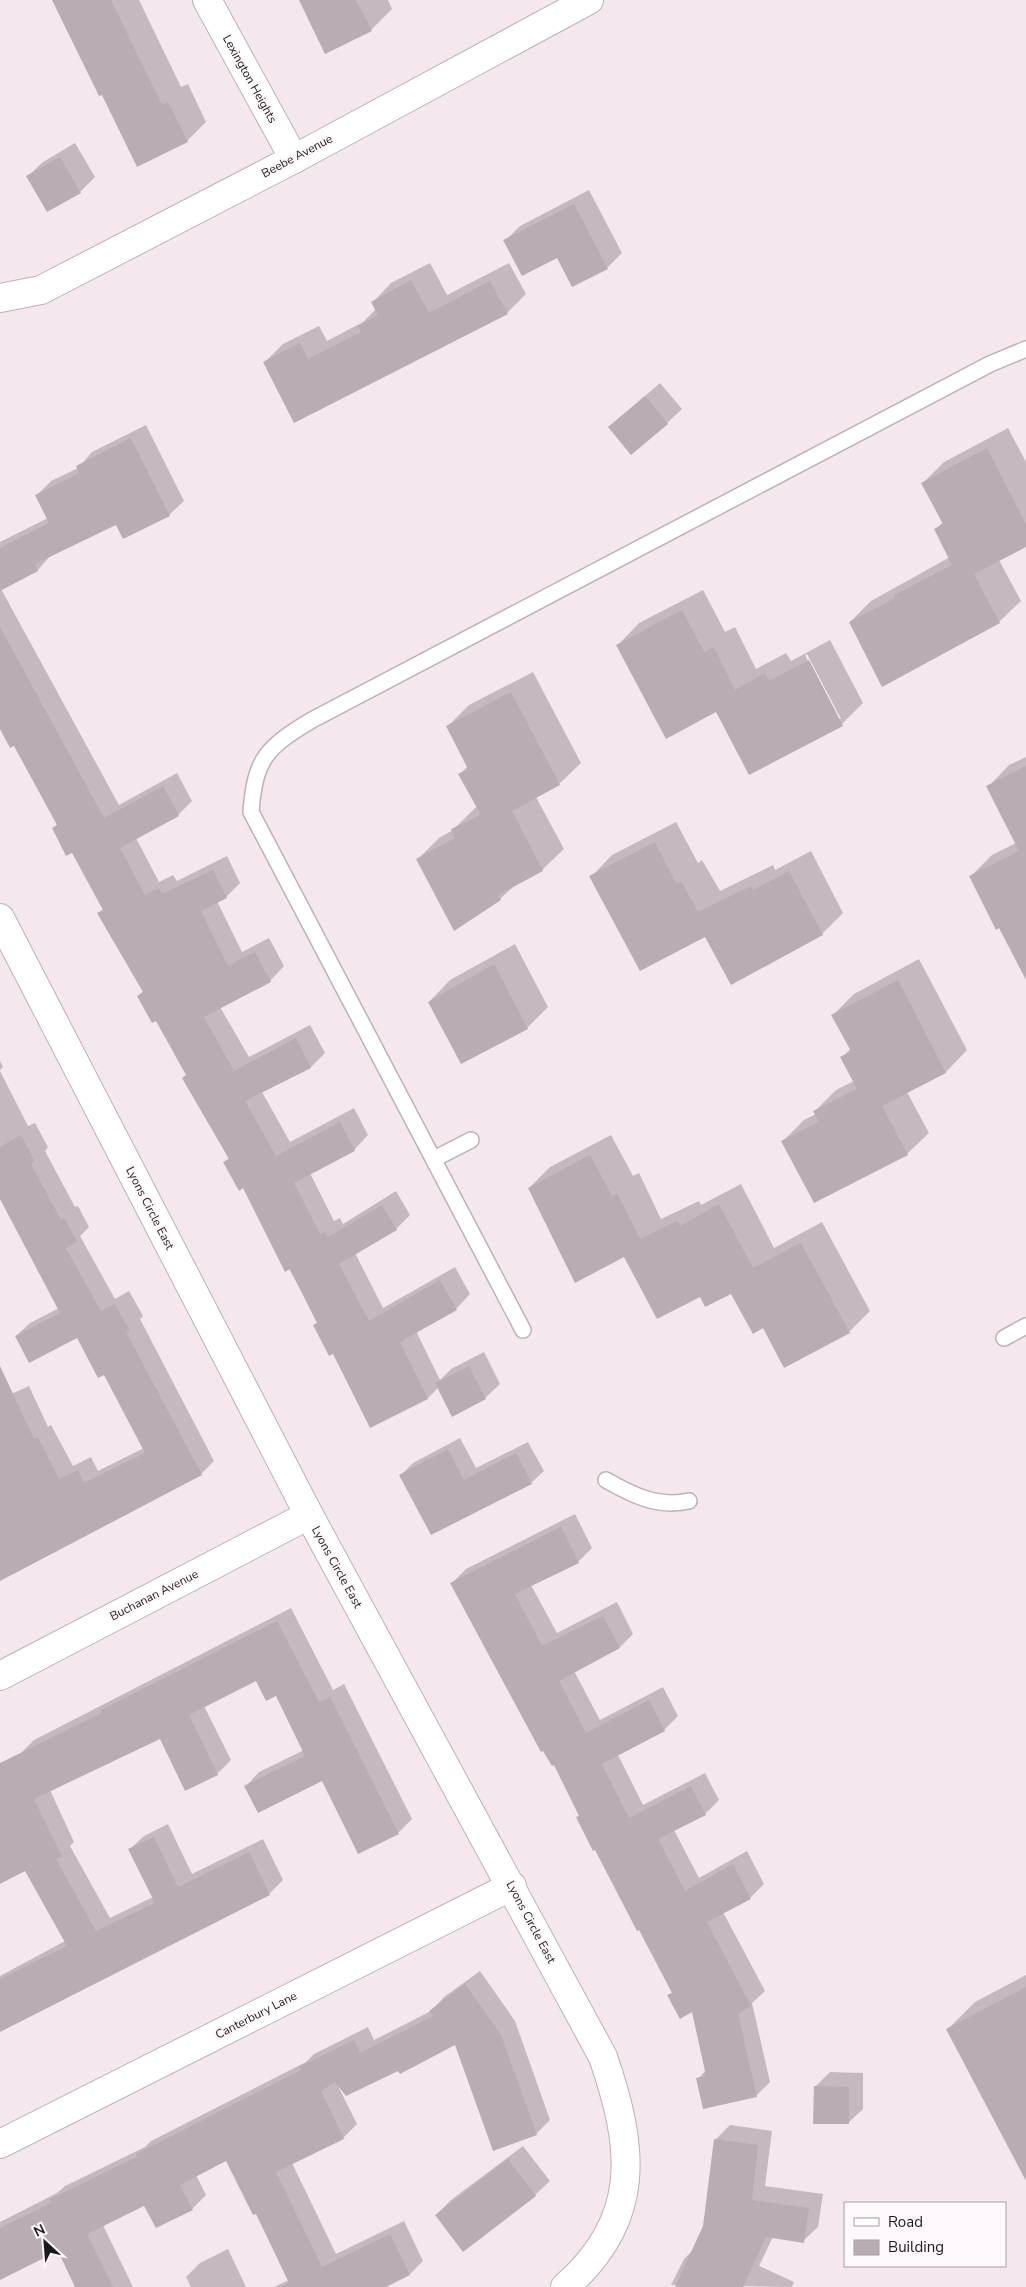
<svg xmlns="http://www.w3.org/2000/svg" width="1026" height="2287" font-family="'Nunito Sans',sans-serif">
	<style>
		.shadow { fill: #0003; fill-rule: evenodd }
		.building { fill: #b7adb2 }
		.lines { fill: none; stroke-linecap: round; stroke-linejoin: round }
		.lane-casing { stroke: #bcb1b7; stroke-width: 18 }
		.street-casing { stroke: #bcb1b7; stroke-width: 30 }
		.lane { stroke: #fff; stroke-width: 15 }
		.street { stroke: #fff; stroke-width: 28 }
		.labels { text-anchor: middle; stroke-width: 4.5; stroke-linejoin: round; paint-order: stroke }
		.street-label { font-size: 12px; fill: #1d1a1c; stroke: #fef7fb }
	</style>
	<rect width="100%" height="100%" fill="#f4e8ee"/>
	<g class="shadow">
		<polygon points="53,0 139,0 181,87 188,84 206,122 187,141 102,93"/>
		<polygon points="300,0 388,0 392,9 371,30"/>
		<polygon points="75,143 95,177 80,192 47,210 28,176 43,162"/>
		<polygon points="589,190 622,253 607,268 505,241 520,226"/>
		<polygon points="430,263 447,295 509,263 526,294 507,313 294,421 265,362 283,344 319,326 327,341 363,322 376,309 373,302 391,283"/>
		<polygon points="660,383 682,409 667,423 609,427"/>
		<polygon points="146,425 184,501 169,515 116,523 51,555 38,570 1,589 119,805 177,773 192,801 178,815 136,838 159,882 173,875 177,881 227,856 240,883 226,897 217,901 242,952 269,938 284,966 270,981 220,1007 249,1057 310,1025 325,1053 311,1067 262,1092 290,1142 354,1108 368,1135 354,1150 310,1173 334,1221 340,1218 343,1224 396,1191 410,1215 396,1229 355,1253 383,1308 455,1267 470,1294 456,1309 416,1331 440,1380 451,1369 484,1352 500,1384 485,1398 439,1387 428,1398 334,1352 314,1325 318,1322 244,1186 225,1162 230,1157 187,1074 156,1020 139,996 144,990 99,913 103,909 72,851 53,828 58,824 14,745 0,727 0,542 48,518 36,496 51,481 78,468 92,452"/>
		<polygon points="1008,428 1026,462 1026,546 999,560 1021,601 999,622 850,622 871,601 950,557 936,529 943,522 923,483 944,462"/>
		<path d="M 703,590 L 725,632 L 735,627 L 756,669 L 786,653 L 791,661 L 830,640 L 863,703 L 842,724 L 717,711 L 618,645 L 639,623 ZM 807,654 L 841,719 L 838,719 L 805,655 Z"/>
		<polygon points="533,672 581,763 559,784 536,797 564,849 542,870 515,885 500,899 418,859 439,838 453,830 477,806 460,774 468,766 447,727 469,705"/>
		<polygon points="1026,757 1026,965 971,876 992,855 1016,843 988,787 1009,765"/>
		<polygon points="676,822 698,863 702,860 720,891 773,865 775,870 811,851 843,913 822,934 706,935 591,877 612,855"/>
		<polygon points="515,944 548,1007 527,1028 429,1002 450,980"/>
		<polygon points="919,959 967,1050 946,1072 907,1092 929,1133 907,1154 783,1141 804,1120 816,1114 815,1111 836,1090 854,1081 842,1058 851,1048 833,1015 854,994"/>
		<polygon points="0,1061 3,1067 0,1070"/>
		<polygon points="0,1071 28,1126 35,1123 48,1147 45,1151 75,1207 78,1206 89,1227 80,1236 115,1299 129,1291 143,1316 140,1319 214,1461 201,1474 0,1579 0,1399 29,1386 48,1427 51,1425 73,1466 91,1457 98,1471 144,1448 104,1373 77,1337 16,1336 30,1323 59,1308 0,1197"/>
		<polygon points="611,1135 633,1176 639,1173 661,1219 699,1201 701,1205 741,1184 774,1248 822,1222 870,1311 849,1332 763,1327 731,1292 701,1295 625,1255 529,1188 550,1167"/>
		<polygon points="460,1438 476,1468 528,1442 544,1471 531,1483 431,1534 401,1475 413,1463"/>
		<polygon points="575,1514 592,1548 578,1562 531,1585 557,1633 617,1602 633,1634 620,1647 574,1671 600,1720 663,1687 678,1716 664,1730 618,1755 643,1805 705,1773 719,1800 705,1814 674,1830 699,1878 747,1851 764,1884 750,1898 723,1912 765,1991 752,2003 770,2082 756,2096 698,2079 706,2070 693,2011 669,1995 673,1992 596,1848 577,1818 580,1815 554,1764 452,1583 466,1569"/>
		<polygon points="291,1608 333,1690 344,1684 412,1819 399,1832 358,1852 323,1779 246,1786 259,1772 304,1750 277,1694 257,1680 204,1706 231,1760 217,1774 161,1737 50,1790 74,1842 70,1846 110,1918 153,1897 130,1849 144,1836 168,1824 192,1874 263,1839 283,1880 269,1894 0,2030 0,1976 65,1941 26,1869 0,1883 0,1765 20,1754 34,1740"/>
		<polygon points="480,1971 515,2021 550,2120 536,2134 456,2044 398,2069 339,2088 357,2124 343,2138 292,2163 336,2254 404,2221 423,2261 410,2274 384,2287 274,2287 289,2280 256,2212 227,2160 196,2175 206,2195 192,2209 145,2204 103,2225 133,2287 76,2287 58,2250 0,2279 0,2222 57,2193 65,2186 145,2147 151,2141 306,2062 314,2054 368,2027 374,2040 431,2011 444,1997"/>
		<polygon points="1026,1975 1026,2179 947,2030 975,2002"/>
		<polygon points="830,2072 863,2073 863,2109 848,2123 815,2087"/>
		<polygon points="730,2125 772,2131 765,2186 823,2194 818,2227 803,2241 773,2237 759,2266 794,2282 792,2287 671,2285 684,2259 695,2248 704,2226 715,2140"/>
		<polygon points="523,2146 550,2181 535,2195 436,2215 451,2200"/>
		<polygon points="228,2249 246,2287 191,2287 186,2277 200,2263"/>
	</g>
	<g class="building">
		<polygon points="52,0 111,0 162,105 168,102 188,142 137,167 102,95 99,96"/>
		<polygon points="299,0 356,0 372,31 325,54"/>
		<polygon points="60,157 81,193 47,212 26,176"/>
		<polygon points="574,204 608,269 572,287 557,258 522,276 503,240"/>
		<polygon points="411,280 429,313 490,281 508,314 294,423 263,362 300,343 308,359 361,332 358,326 378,315 371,302"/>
		<polygon points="645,396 668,424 631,455 608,427"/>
		<polygon points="131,438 170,516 123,539 116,525 35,564 38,571 0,591 0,548 49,523 35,495 79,473 76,466"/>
		<polygon points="987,448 1026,524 1026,547 974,574 1000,623 882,687 849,622 895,598 894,595 952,565 934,529 943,524 921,483"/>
		<polygon points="682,610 704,652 714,647 735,690 765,673 769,681 809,660 843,726 749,775 716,712 666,739 616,645"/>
		<polygon points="0,627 104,818 163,786 179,816 120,848 145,895 159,888 162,894 213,870 227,898 201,911 228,966 255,952 271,982 204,1017 234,1071 296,1038 311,1068 245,1101 276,1156 340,1122 355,1151 294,1183 320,1234 325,1232 328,1237 382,1205 397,1230 339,1264 369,1321 440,1280 457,1310 400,1342 428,1399 370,1428 333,1354 329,1356 313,1325 317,1323 290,1269 285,1272 243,1188 239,1191 223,1162 229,1159 182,1078 186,1075 156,1021 152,1023 137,996 143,992 97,913 103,910 72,853 66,856 52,828 57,825 14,746 10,748 0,729"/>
		<polygon points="511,692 560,785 512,811 543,871 498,895 501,900 454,931 416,859 455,838 451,829 481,815 458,774 468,769 446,726"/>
		<polygon points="1026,766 1026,980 999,928 996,930 969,876 1019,851 986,786"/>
		<polygon points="655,842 676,883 681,881 698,912 751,886 753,890 789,871 823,935 731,985 705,937 640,971 589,876"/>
		<polygon points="494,964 528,1029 461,1064 428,1002"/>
		<polygon points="898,980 946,1073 882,1106 908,1155 814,1203 781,1141 819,1122 813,1111 857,1089 840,1057 851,1051 831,1015"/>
		<polygon points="21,1135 35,1162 31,1164 61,1220 64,1218 77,1241 66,1248 101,1311 115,1304 130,1331 126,1332 202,1475 0,1581 0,1366 34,1439 38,1437 59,1479 78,1470 84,1483 145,1453 104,1375 98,1378 77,1338 29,1363 15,1336 60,1313 0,1199 0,1147"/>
		<polygon points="590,1155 612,1196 617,1193 640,1239 677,1221 680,1226 719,1204 753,1268 801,1243 850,1333 784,1368 763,1328 753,1334 731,1294 705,1307 700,1297 657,1319 624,1257 575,1283 528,1188"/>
		<polygon points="469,1366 486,1399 452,1417 435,1383"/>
		<polygon points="448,1449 464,1480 516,1453 532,1484 431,1535 399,1475"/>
		<polygon points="561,1527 579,1563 515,1594 542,1646 603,1616 620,1648 559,1681 586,1733 649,1700 665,1731 602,1764 629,1818 691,1786 706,1815 658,1839 685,1891 733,1864 751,1899 707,1922 751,2006 738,2014 757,2097 703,2109 696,2078 706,2076 692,2012 680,2019 667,1995 672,1993 639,1930 637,1931 595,1850 593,1851 576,1817 579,1816 554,1765 552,1766 543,1751 541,1752 450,1583"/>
		<polygon points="277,1621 319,1702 330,1697 399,1834 358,1854 322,1781 258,1813 244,1786 305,1756 276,1696 266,1701 256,1681 189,1715 218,1775 185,1791 160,1739 34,1799 62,1856 56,1859 96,1931 155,1903 128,1849 154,1837 178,1887 249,1852 270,1895 0,2032 0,1979 67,1946 25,1871 0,1884 0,1763 102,1713 101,1710"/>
		<polygon points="465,1984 501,2035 537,2135 493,2151 455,2045 400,2074 398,2071 346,2096 335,2082 321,2091 344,2139 276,2172 322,2267 390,2234 410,2275 386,2287 281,2287 289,2283 256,2214 253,2215 226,2161 180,2185 193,2210 156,2228 144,2206 87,2234 113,2287 75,2287 58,2251 0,2280 0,2228 51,2203 50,2199 137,2157 136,2154 301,2070 299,2067 354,2040 360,2053 433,2016 429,2011"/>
		<polygon points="1026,1987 1026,2181 946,2029"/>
		<polygon points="814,2086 849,2087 849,2124 813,2124"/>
		<polygon points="714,2139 758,2145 752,2200 809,2208 804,2243 766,2237 743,2287 675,2287 703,2226"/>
		<polygon points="508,2159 536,2196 463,2252 435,2215"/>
	</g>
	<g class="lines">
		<g class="lane-casing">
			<g id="lane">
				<polyline points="434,1159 471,1140"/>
				<path d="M 523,1330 L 251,812 C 255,758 267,747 312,720 L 990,364 L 1026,349"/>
				<polyline points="1004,1338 1026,1326"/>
				<path d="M 606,1480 C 632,1495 658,1508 689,1501"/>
			</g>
		</g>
		<g class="street-casing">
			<g id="street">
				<polyline points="207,0 294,159"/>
				<polyline points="0,298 41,290 294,159 589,0"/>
				<path d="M 0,918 L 309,1515 L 603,2057 C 634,2147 643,2219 565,2287"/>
				<polyline points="0,1676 309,1515"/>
				<polyline points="0,2144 512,1886"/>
			</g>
		</g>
		<use href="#lane" class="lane"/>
		<use href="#street" class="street"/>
	</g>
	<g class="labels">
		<g class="street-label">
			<text transform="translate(250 79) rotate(61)" y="4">Lexington Heights</text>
			<text transform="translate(297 156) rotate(-28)" y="4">Beebe Avenue</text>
			<text transform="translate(150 1208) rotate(63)" y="4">Lyons Circle East</text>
			<text transform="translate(337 1567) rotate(61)" y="4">Lyons Circle East</text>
			<text transform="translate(154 1595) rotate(-27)" y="4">Buchanan Avenue</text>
			<text transform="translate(531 1922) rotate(62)" y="4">Lyons Circle East</text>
			<text transform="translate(256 2015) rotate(-27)" y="4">Canterbury Lane</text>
		</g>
	</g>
	<rect x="844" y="2202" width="162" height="65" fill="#fef7fb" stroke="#a49fa2"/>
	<rect x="854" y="2218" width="25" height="8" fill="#ffffff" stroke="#a49fa2"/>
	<text x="888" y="2227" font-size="15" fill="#1d1a1c">Road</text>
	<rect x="854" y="2240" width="25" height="15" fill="#b7adb2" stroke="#a49fa2"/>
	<text x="888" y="2252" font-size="15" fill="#1d1a1c">Building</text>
	<g transform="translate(45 2242) rotate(334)" stroke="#fef7fb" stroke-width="4" paint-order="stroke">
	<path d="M0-4L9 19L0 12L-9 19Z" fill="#1d1a1c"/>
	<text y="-8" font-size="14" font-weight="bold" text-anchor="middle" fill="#1d1a1c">N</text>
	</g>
</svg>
